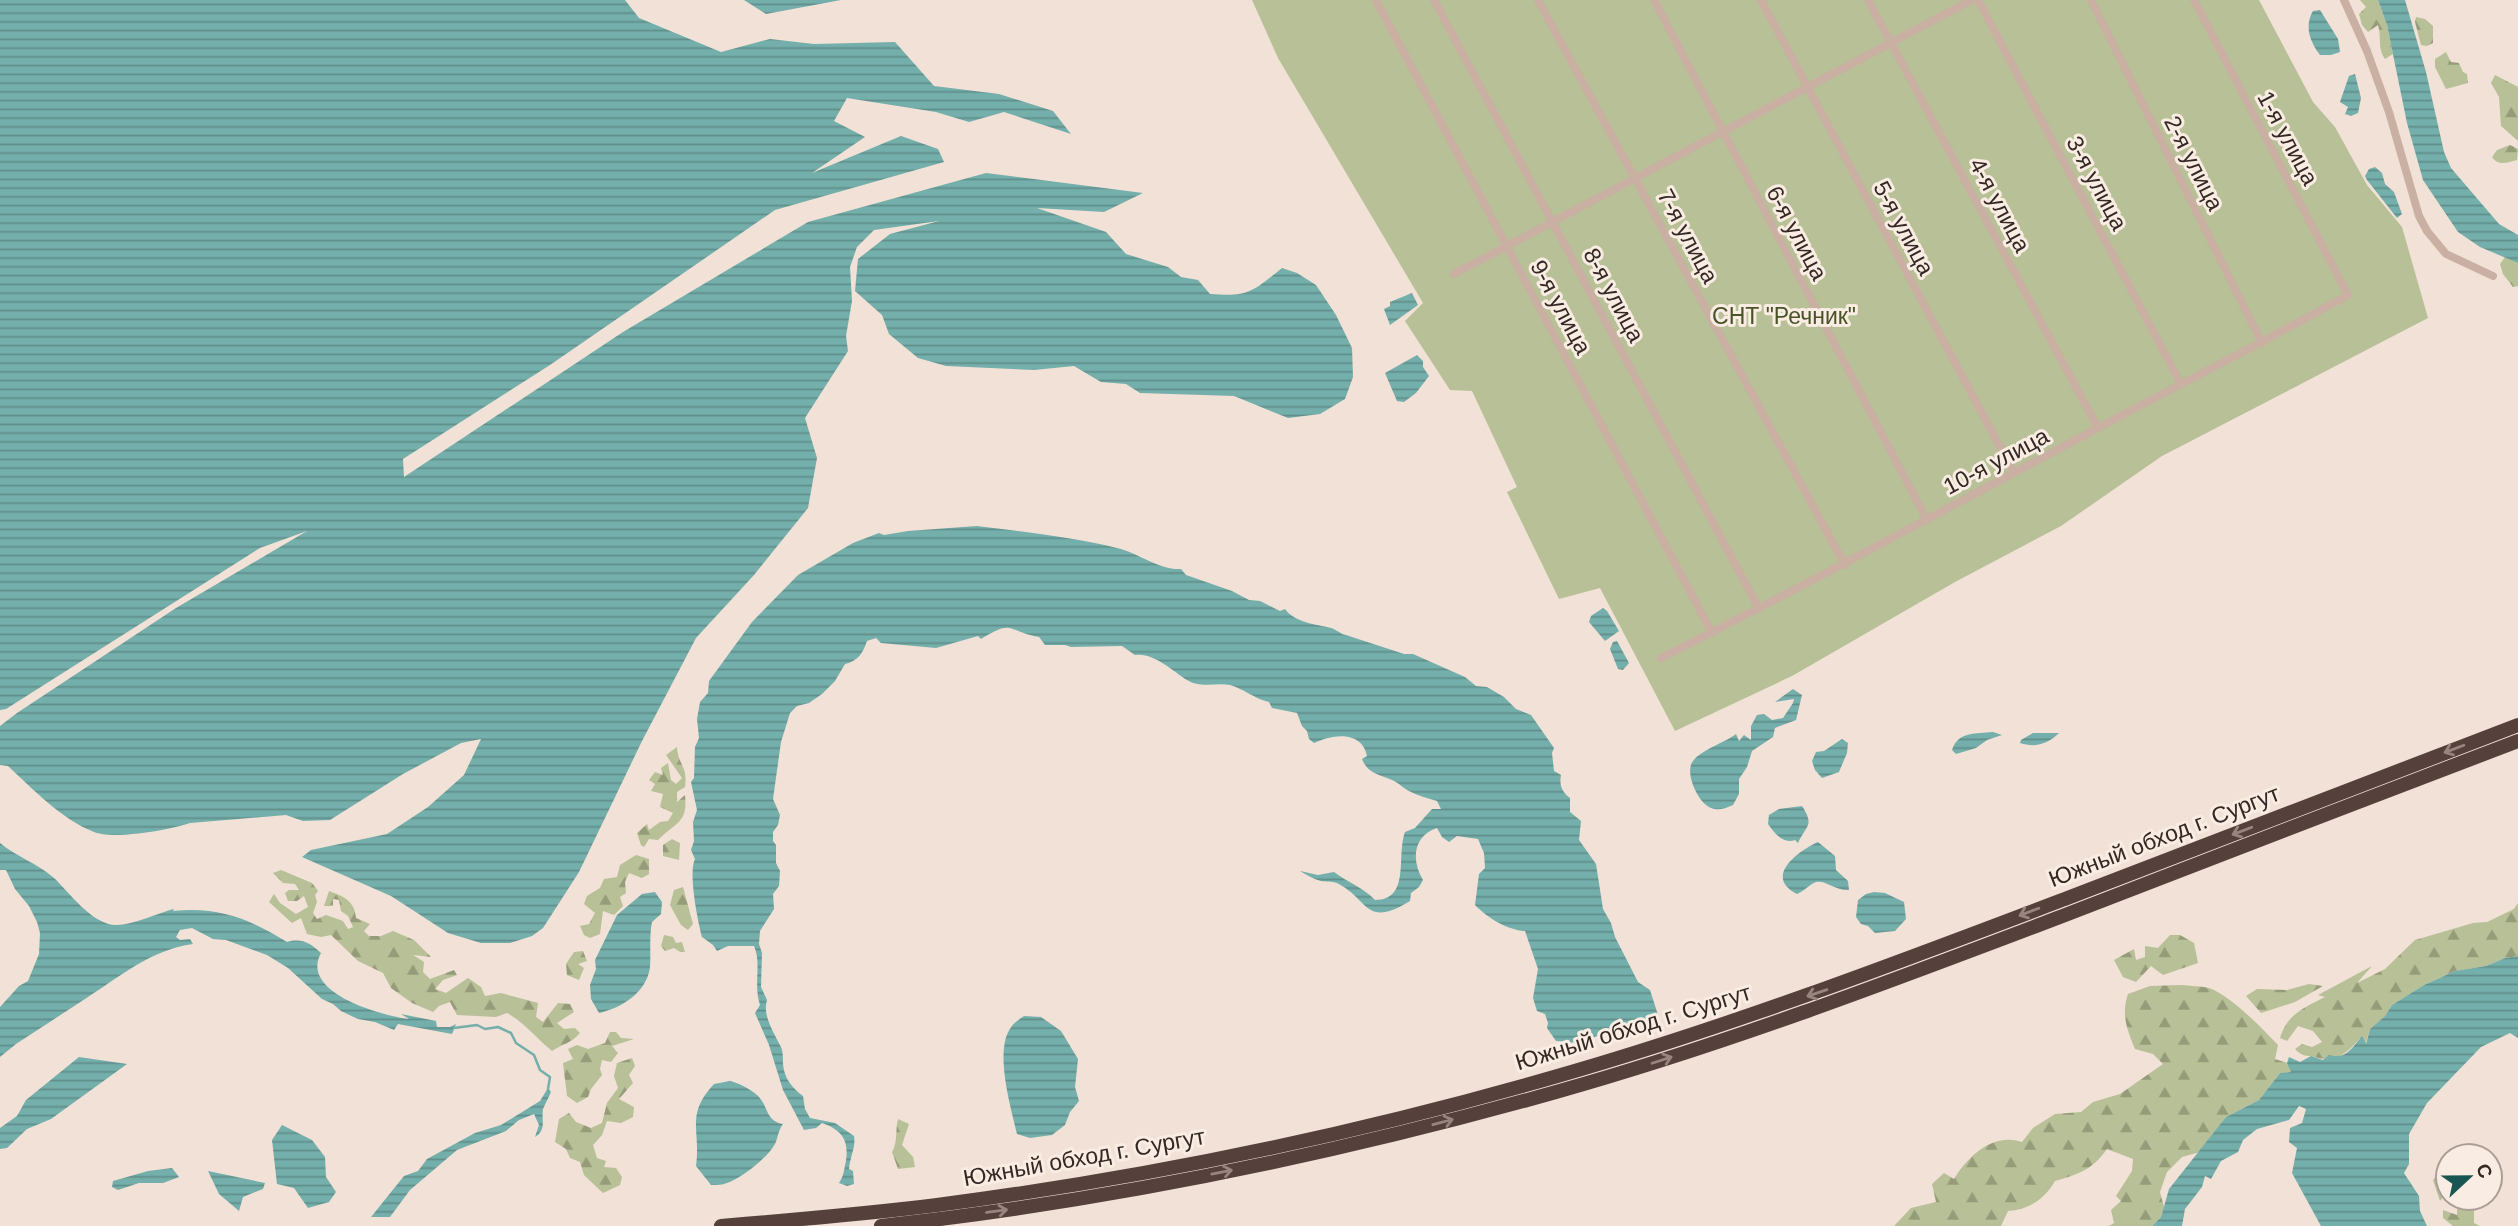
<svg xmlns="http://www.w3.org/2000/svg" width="2518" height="1226" font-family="Helvetica,sans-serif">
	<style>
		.forest { fill: url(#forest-firs) }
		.garden { fill: #b7c096 }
		.water { fill: url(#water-rules) }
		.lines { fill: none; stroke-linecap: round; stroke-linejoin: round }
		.stream { stroke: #74afab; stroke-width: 2.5 }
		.street { stroke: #c9b0a2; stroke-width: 8 }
		.highway { stroke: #55403b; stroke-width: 14 }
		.oneway { stroke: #97857e }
		.labels { text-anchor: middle; stroke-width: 6; stroke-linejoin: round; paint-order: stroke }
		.street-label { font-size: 23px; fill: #342825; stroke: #f9ece2 }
		.park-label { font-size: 23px; fill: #485328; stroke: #f9ece2 }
	</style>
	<defs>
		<pattern id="forest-firs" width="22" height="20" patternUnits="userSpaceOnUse" patternTransform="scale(1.75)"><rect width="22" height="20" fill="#b7c096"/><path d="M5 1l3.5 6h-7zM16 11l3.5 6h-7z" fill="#969c7a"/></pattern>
		<pattern id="water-rules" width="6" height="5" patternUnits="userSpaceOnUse" patternTransform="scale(1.75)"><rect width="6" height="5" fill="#74afab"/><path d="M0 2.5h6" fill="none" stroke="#608e8b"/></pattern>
	</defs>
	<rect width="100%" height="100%" fill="#f1e1d6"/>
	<g class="forest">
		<path d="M 2360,0 L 2378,0 L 2387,25 L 2393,54 L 2385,59 C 2377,47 2382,39 2378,25 L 2368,32 L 2362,25 L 2359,14 L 2366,7 Z"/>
		<polygon points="2416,17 2425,19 2433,26 2433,43 2427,46 2421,45 2415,22"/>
		<polygon points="2446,52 2451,62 2459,63 2463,72 2467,74 2468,83 2446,89 2435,67 2435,59"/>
		<polygon points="2495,75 2518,87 2518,141 2501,126 2499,97 2491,83"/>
		<path d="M 2510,145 L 2518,149 L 2517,160 C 2507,163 2498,166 2492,157 L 2497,150 Z"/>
		<polygon points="2505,257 2518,263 2518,286 2513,287 2503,274 2500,264"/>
		<path d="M 677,747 C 678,765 688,766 685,787 L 677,792 L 677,802 L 685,795 C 688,824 675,822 658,840 L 649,839 L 644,847 L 641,845 L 637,833 L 647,824 L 649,830 L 660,822 L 668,821 L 673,813 L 660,807 L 663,794 L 651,791 L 655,784 L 649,780 L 655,772 L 663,775 L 661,768 L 668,763 L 671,780 L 676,784 L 682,778 L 666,755 Z"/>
		<polygon points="672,839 680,843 679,860 663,856 663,845"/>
		<polygon points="636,855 649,859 649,874 642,878 629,873 625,882 626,893 620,897 623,906 614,915 603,911 600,934 590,938 584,935 580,926 589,924 595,913 584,904 587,896 600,888 604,879 617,877 620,865"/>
		<path d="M 281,870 L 312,883 L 318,891 L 315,895 L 317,902 L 313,913 L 317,919 L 326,915 L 343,921 L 348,929 L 353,927 L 348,916 L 341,911 L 339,900 L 333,899 L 333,906 L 324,906 L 329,891 C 343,896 355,901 356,918 L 370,924 L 364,931 L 369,936 L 381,936 L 393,931 L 414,940 L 431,957 L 413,955 L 424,962 L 423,972 L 430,979 L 454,970 L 457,975 L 443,980 L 435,989 L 446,993 L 468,978 L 481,987 L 485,996 L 501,993 L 538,1003 L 536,1017 L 543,1022 L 558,1003 L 570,1004 L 574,1012 L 557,1023 L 564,1029 L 575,1028 L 580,1033 C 572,1043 562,1044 552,1051 C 536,1038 525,1023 507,1013 L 496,1017 L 457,1015 L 450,1002 L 439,1006 L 433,1012 L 412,1003 L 391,988 L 383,973 L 358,961 L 331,935 L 321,937 L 307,934 L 301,918 L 292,923 L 269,902 L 274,894 L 280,903 L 296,914 L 308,907 L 304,896 L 297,901 L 288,901 L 285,893 L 289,890 L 299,890 L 295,884 L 283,883 L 273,873 Z"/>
		<polygon points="683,887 693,924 688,930 681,925 670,905 674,890"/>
		<path d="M 2518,903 L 2518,956 L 2505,958 L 2486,966 L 2455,971 L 2424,985 L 2392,1005 L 2385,1016 L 2370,1029 L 2365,1045 L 2362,1036 C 2348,1052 2337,1064 2315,1057 C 2306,1055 2302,1057 2295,1049 L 2302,1044 L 2312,1047 L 2322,1042 L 2313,1031 L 2298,1026 L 2287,1041 L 2280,1038 C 2287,1014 2304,1008 2325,997 L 2318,995 L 2372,966 L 2357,983 L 2385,969 L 2415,940 L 2473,923 L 2487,922 L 2514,909 Z"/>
		<polygon points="664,935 673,937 676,943 682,942 685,952 680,952 674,948 665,951 661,946"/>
		<polygon points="2170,935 2180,935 2194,943 2198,963 2163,975 2151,966 2136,982 2123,977 2114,960 2134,949 2136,960 2145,957 2145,946 2158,948"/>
		<polygon points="583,951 587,961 578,964 584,968 579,980 567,975 566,964 574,952"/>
		<polygon points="2309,984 2323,986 2295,1002 2261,1013 2246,996 2257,989 2287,990"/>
		<path d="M 2181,985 C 2190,986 2200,986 2209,988 C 2231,996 2262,1028 2278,1045 L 2275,1059 L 2287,1063 L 2292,1072 L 2280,1073 L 2259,1100 L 2226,1117 L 2200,1152 L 2182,1157 L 2167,1172 L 2160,1192 L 2164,1207 L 2161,1217 L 2152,1226 L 2109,1226 L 2114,1223 L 2111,1210 L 2121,1201 L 2116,1196 L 2132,1171 L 2133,1159 L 2107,1149 C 2092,1170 2079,1174 2055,1181 C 2045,1199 2028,1210 2008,1211 L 2001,1226 L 1894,1226 L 1911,1208 L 1936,1202 L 1932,1184 L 1944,1173 L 1954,1179 C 1968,1156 1993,1132 2022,1142 L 2033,1128 L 2055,1114 L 2081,1112 L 2093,1102 L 2120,1094 L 2163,1064 L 2153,1054 L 2135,1049 C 2127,1030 2121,1014 2128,994 L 2150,986 Z"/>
		<polygon points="610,1032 616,1032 621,1038 634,1039 612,1046 618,1053 611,1062 602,1060 600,1069 602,1075 591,1089 588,1097 577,1103 567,1096 563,1063 573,1059 568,1049 577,1045 588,1049 605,1043"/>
		<polygon points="632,1058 635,1066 629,1075 633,1083 619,1099 634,1107 633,1117 621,1123 607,1121 602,1135 593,1145 597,1158 606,1161 604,1167 616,1168 622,1177 620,1185 603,1193 584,1175 580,1162 570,1158 566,1149 555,1142 559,1119 569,1113 576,1122 591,1128 602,1123 607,1103 618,1088 614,1076 617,1063"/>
		<path d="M 898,1119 L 909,1124 L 902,1145 L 913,1157 L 915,1167 L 898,1169 L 892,1152 C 898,1143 895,1130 898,1119 Z"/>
		<polygon points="2439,1173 2444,1187 2448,1188 2448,1197 2445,1195 2440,1201 2433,1180"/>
		<polygon points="2449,1198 2463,1198 2474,1211 2474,1223 2480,1226 2453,1226 2443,1218 2443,1210 2457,1215 2457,1206"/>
	</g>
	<polygon class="garden" points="1252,0 2259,0 2313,102 2335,127 2367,185 2402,227 2428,318 2162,456 2061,526 1955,582 1792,676 1675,731 1600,588 1559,599 1507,492 1517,487 1472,391 1450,390 1405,321 1423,303 1278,58"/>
	<g class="water">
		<path d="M 0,0 L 625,0 L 639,18 L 721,52 L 770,39 L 814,44 L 895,42 L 934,86 L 999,94 L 1053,111 L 1071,134 L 1004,112 L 969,122 L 936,112 L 847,98 L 834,121 L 865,137 L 812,173 L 901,136 L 938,149 L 944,162 L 775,210 L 550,365 L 403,459 L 404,477 L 623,332 L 808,222 L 986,173 L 1143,193 L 1104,212 L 1037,208 L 1106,232 L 1126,254 L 1168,267 L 1181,277 L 1198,280 L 1210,294 C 1249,297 1252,292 1282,268 L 1297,273 L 1316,285 L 1336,315 L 1352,348 L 1353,377 L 1345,399 L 1320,414 L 1288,418 L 1234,396 L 1140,393 L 1126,384 L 1101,382 L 1074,366 L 1034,370 L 946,366 L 918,358 L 889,334 L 882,315 L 855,291 L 858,259 L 890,234 L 939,221 L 874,230 L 857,247 L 850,267 L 852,301 L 846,336 L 848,351 L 805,418 L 817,458 L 808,508 L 754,575 L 696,638 L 642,741 L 579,872 L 543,928 L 532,936 L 510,943 L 481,943 L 448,933 L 391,896 L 302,857 L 311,850 L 387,834 L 428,807 L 464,775 L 481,739 L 461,743 L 403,774 L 330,820 L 303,821 L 286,815 L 190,823 C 170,830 113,840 94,832 C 61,819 33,789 8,766 L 0,765 L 0,726 L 17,713 L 176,608 L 307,531 L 260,548 L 6,709 L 0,710 Z"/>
		<polygon points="744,0 841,0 766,14"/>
		<polygon points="2378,0 2405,0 2426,72 2444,152 2451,168 2499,224 2518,235 2518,263 2480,247 2458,232 2423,180 2407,123 2387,25"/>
		<path d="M 2320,10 L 2338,39 L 2340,52 L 2331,55 L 2320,55 C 2310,42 2304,26 2313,11 Z"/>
		<polygon points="2355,74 2361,98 2358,113 2351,116 2345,114 2348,107 2340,102 2349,76"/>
		<polygon points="2375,167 2382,173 2385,184 2394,192 2402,214 2397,218 2367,180 2365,176 2369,169"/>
		<polygon points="1412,293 1418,305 1390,325 1384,309 1390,306 1390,302"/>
		<polygon points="1417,355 1423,361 1423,367 1429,376 1416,393 1404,402 1397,401 1385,373"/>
		<path d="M 977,526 C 1025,532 1073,537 1121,549 C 1141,555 1160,570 1181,569 L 1186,575 L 1232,591 L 1249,600 L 1260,601 L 1280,611 L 1285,609 C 1295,623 1316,624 1331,628 C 1336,629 1340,634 1346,635 C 1365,641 1385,648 1404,654 L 1413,654 L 1465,677 L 1476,686 L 1487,687 L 1504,697 L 1516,709 L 1531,715 L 1554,748 L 1552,753 L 1554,771 L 1561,775 C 1559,785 1562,792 1570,798 L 1570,812 L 1581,821 L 1579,840 L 1596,864 L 1603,909 L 1611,923 L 1615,937 L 1638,982 L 1650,990 L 1658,1015 L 1577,1043 L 1556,1041 L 1547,1028 L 1548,1023 L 1545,1014 L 1537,1011 L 1533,998 L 1538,969 L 1525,931 C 1507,930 1488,918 1475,905 L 1479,874 L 1485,868 L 1484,853 L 1478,839 L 1457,836 L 1449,842 L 1442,837 L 1437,828 C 1413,836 1411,860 1423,880 L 1419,887 L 1411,893 L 1410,901 C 1365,929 1369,899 1337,883 C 1332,881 1326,882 1321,881 C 1313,879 1307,875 1300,871 L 1318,875 L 1334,872 C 1347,882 1364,888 1375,900 C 1411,900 1396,856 1405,832 L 1415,828 L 1432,809 L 1441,809 L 1437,801 C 1428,798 1419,796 1411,792 C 1404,789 1399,783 1392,780 C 1380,775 1367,773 1362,759 L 1367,756 C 1362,730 1332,734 1314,743 L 1309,739 L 1307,731 L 1302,726 L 1297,713 L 1272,708 L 1269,702 C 1255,699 1244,689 1230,685 C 1216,682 1202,689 1187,680 C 1173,671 1153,652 1135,655 L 1122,646 L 1071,647 L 1065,645 L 1045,645 L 1039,637 C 1007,632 1015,618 981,639 L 978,636 L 936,648 L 881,643 L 876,638 L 867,641 C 863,653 858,661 845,664 L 835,681 L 822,694 L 809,703 L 797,706 L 790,713 L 781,742 L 773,799 L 780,815 L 778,825 L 773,832 L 773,841 L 776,845 L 776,863 L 780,871 L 779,886 L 773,894 L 774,909 L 760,931 L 759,944 L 762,953 L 761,987 L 767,1000 C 762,1015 774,1033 781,1047 C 783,1051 783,1059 783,1064 C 784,1078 792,1088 803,1096 L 805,1109 L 810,1118 L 835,1123 L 854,1136 C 856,1147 850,1157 849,1169 L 853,1171 L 854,1184 L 847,1186 L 839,1183 C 844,1176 844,1169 846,1161 C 849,1140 842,1130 822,1123 L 816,1128 L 804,1130 L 783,1090 L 769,1045 L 755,1013 L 760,1005 C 753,983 762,964 754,946 L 728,946 L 717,951 L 713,945 L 702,937 C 698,922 688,873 695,859 L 691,850 L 694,841 L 693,822 L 697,810 L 691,782 L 694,778 L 695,747 L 699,738 L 697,719 L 700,702 L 708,693 L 709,681 L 752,622 L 798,575 L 853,543 L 879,533 L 884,535 L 908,531 Z"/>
		<polygon points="1603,608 1607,611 1619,631 1605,641 1589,622 1591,616"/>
		<polygon points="1617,641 1629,663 1623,670 1618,669 1610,649 1613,642"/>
		<path d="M 1793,689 L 1802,695 L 1796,720 L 1775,728 L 1773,737 L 1752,751 L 1747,767 L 1739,779 L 1739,794 L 1733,805 C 1726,808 1719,811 1711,808 C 1698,803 1684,772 1693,761 C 1701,750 1724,743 1736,734 L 1739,741 L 1744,735 L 1751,740 L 1751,726 L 1757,715 L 1764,714 L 1772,720 L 1783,718 L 1793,703 L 1794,699 L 1775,702 Z"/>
		<path d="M 1993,732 L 2002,735 L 1987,740 L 1976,748 L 1956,754 L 1952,750 C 1958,731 1976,734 1993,732 Z"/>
		<path d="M 2033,733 L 2059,733 C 2048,744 2035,748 2020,743 L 2021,740 Z"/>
		<polygon points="1842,739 1848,743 1847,753 1839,772 1822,778 1815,770 1812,761 1816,752 1824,751"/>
		<path d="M 1802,806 C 1815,826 1806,825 1798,843 L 1795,840 C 1783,844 1775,834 1768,824 L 1769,815 L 1779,809 Z"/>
		<path d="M 1818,842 L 1835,856 L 1836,870 L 1848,881 L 1849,890 C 1836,891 1826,880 1816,882 C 1810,884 1804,891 1797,894 C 1763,877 1798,851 1818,842 Z"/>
		<path d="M 0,843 C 17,857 37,863 54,878 C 69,892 93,926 117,925 C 133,925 158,913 174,909 L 173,911 C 218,906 250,919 287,942 C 302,938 310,943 321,953 C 299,993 382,1016 409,1019 L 401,1014 L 436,1021 L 437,1027 L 450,1027 L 456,1024 L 452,1034 L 398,1024 L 394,1030 L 375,1022 L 358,1019 L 341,1011 L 333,1004 L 322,999 L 288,968 L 267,955 L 226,940 L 213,939 L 192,928 L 180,930 L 176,937 L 180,940 L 190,939 L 193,944 C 151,950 122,975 88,997 C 64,1013 40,1028 16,1044 L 0,1057 L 0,1007 L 19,986 L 28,981 L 39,954 L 40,933 L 37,922 L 29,906 L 15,889 L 6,870 L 0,870 Z"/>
		<path d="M 655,892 L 662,902 L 661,914 L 652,922 C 649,937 651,951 650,967 C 647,992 622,1008 599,1013 L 591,999 L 590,985 L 596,969 L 595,960 L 617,915 L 642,894 Z"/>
		<polygon points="1874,892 1885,893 1904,902 1906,919 1895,931 1875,933 1868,926 1861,924 1856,917 1858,900 1866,894"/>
		<path d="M 2518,956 L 2518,1038 L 2510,1033 L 2481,1047 L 2427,1103 L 2409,1134 L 2409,1164 L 2404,1173 L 2419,1196 L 2420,1211 L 2427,1226 L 2321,1226 L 2292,1173 L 2297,1148 L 2289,1142 L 2290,1128 L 2302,1123 L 2306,1109 L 2299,1106 L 2289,1120 L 2257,1129 L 2243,1140 L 2238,1152 L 2221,1161 L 2211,1179 L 2205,1176 L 2202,1187 L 2185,1209 L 2182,1226 L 2152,1226 L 2161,1217 L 2169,1189 L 2226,1117 L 2259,1100 L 2280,1073 L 2291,1072 L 2287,1063 L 2289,1057 L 2300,1062 L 2311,1056 L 2323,1060 L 2329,1055 C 2346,1060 2352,1048 2362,1036 L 2366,1044 L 2370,1029 L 2385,1016 L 2392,1005 L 2424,985 L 2455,971 L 2486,966 L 2505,958 Z"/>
		<path d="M 1024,1016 L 1041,1017 L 1061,1031 L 1078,1059 L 1075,1087 L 1079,1101 L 1070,1112 L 1065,1125 L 1052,1135 L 1030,1138 L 1017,1134 C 1011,1108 993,1048 1012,1026 C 1015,1022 1020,1019 1024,1016 Z"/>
		<polygon points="79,1057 127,1064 51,1119 27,1129 7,1148 0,1149 0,1128 17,1116 26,1100"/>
		<path d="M 730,1081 C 739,1083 750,1089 757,1095 C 769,1106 765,1121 783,1124 C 778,1131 778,1137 775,1144 C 768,1157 741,1179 727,1183 C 722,1185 716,1185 711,1185 L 696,1166 C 701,1130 685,1115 714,1084 Z"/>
		<path d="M 548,1088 L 551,1092 C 549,1097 545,1104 543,1109 C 541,1121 547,1129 535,1137 L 539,1125 L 534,1114 L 519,1120 L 506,1131 L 457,1150 L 410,1190 L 390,1217 L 371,1217 L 404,1176 L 418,1171 L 427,1159 L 475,1133 L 501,1125 L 540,1101 Z"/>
		<polygon points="282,1125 312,1140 325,1157 326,1177 336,1192 329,1202 308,1208 294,1188 277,1184 272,1140"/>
		<polygon points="172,1168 179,1177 163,1183 139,1183 118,1190 112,1187 113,1181 148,1171"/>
		<polygon points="208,1171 265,1183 263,1189 243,1197 239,1211 219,1194"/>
	</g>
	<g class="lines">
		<polyline class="stream" points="454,1028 477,1025 485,1029 498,1027 511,1033 516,1043 534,1055 540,1070 550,1077 548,1089"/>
		<g class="street">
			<polyline points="1376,0 1712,633"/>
			<polyline points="1434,0 1759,609"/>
			<polyline points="1538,0 1845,565"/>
			<polyline points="1654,0 1927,520"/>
			<polyline points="1761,0 2014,473"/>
			<polyline points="1868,0 2098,428"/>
			<polyline points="1978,0 2181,384"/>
			<polyline points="2091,0 2262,343"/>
			<polyline points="2344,0 2367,51 2389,112 2419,216 2427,231 2446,254 2493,276"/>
			<polyline points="1454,274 1972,0"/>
			<path d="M 1661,658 C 1807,585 1950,507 2094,430 C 2179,385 2264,342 2348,295 L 2194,0"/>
		</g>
		<g class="highway">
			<path d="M 721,1226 C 793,1220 865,1214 937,1205 C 1145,1178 1353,1135 1554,1077 C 1729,1027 1899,962 2070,897 C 2219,840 2369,782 2518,725"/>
			<path d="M 881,1226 C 1109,1201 1336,1154 1556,1092 C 1727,1044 1894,980 2060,917 C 2213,858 2365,799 2518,741"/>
		</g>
	</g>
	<defs><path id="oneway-shaft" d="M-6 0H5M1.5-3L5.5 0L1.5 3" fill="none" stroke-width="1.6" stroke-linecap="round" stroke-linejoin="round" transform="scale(1.75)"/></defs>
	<g class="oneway">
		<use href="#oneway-shaft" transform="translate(2454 749) rotate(159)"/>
		<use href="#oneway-shaft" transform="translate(2242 831) rotate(159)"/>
		<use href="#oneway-shaft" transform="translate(2029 912) rotate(159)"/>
		<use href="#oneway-shaft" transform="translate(1817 993) rotate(161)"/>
		<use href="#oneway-shaft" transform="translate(1662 1060) rotate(-18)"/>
		<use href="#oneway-shaft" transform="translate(1443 1122) rotate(-15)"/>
		<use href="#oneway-shaft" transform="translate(1222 1172) rotate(-11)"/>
		<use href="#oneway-shaft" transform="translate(997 1211) rotate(-8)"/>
	</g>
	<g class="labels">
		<g class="street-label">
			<text transform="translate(2288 138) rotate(62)" y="8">1-я улица</text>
			<text transform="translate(2194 163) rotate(63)" y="8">2-я улица</text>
			<text transform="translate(2097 183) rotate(62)" y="8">3-я улица</text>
			<text transform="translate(2000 205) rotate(62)" y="8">4-я улица</text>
			<text transform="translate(1904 228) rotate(62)" y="8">5-я улица</text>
			<text transform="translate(1797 233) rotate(62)" y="8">6-я улица</text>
			<text transform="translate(1688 236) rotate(62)" y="8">7-я улица</text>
			<text transform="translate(1614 295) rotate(62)" y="8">8-я улица</text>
			<text transform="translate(1561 307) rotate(62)" y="8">9-я улица</text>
			<text transform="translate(1996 461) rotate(-28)" y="8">10-я улица</text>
			<text transform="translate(2164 836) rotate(-21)" y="8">Южный обход г. Сургут</text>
			<text transform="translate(1633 1027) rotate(-17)" y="8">Южный обход г. Сургут</text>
			<text transform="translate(1084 1157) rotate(-10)" y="8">Южный обход г. Сургут</text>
		</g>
		<g class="park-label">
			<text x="1784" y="324">СНТ "Речник"</text>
		</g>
	</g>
	<g transform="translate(2469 1177) rotate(68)"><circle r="33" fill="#f9ece2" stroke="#aa9e96" stroke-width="2"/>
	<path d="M0-5L12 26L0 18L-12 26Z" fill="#195653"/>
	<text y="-10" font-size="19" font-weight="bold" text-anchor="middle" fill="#342825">С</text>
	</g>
</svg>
